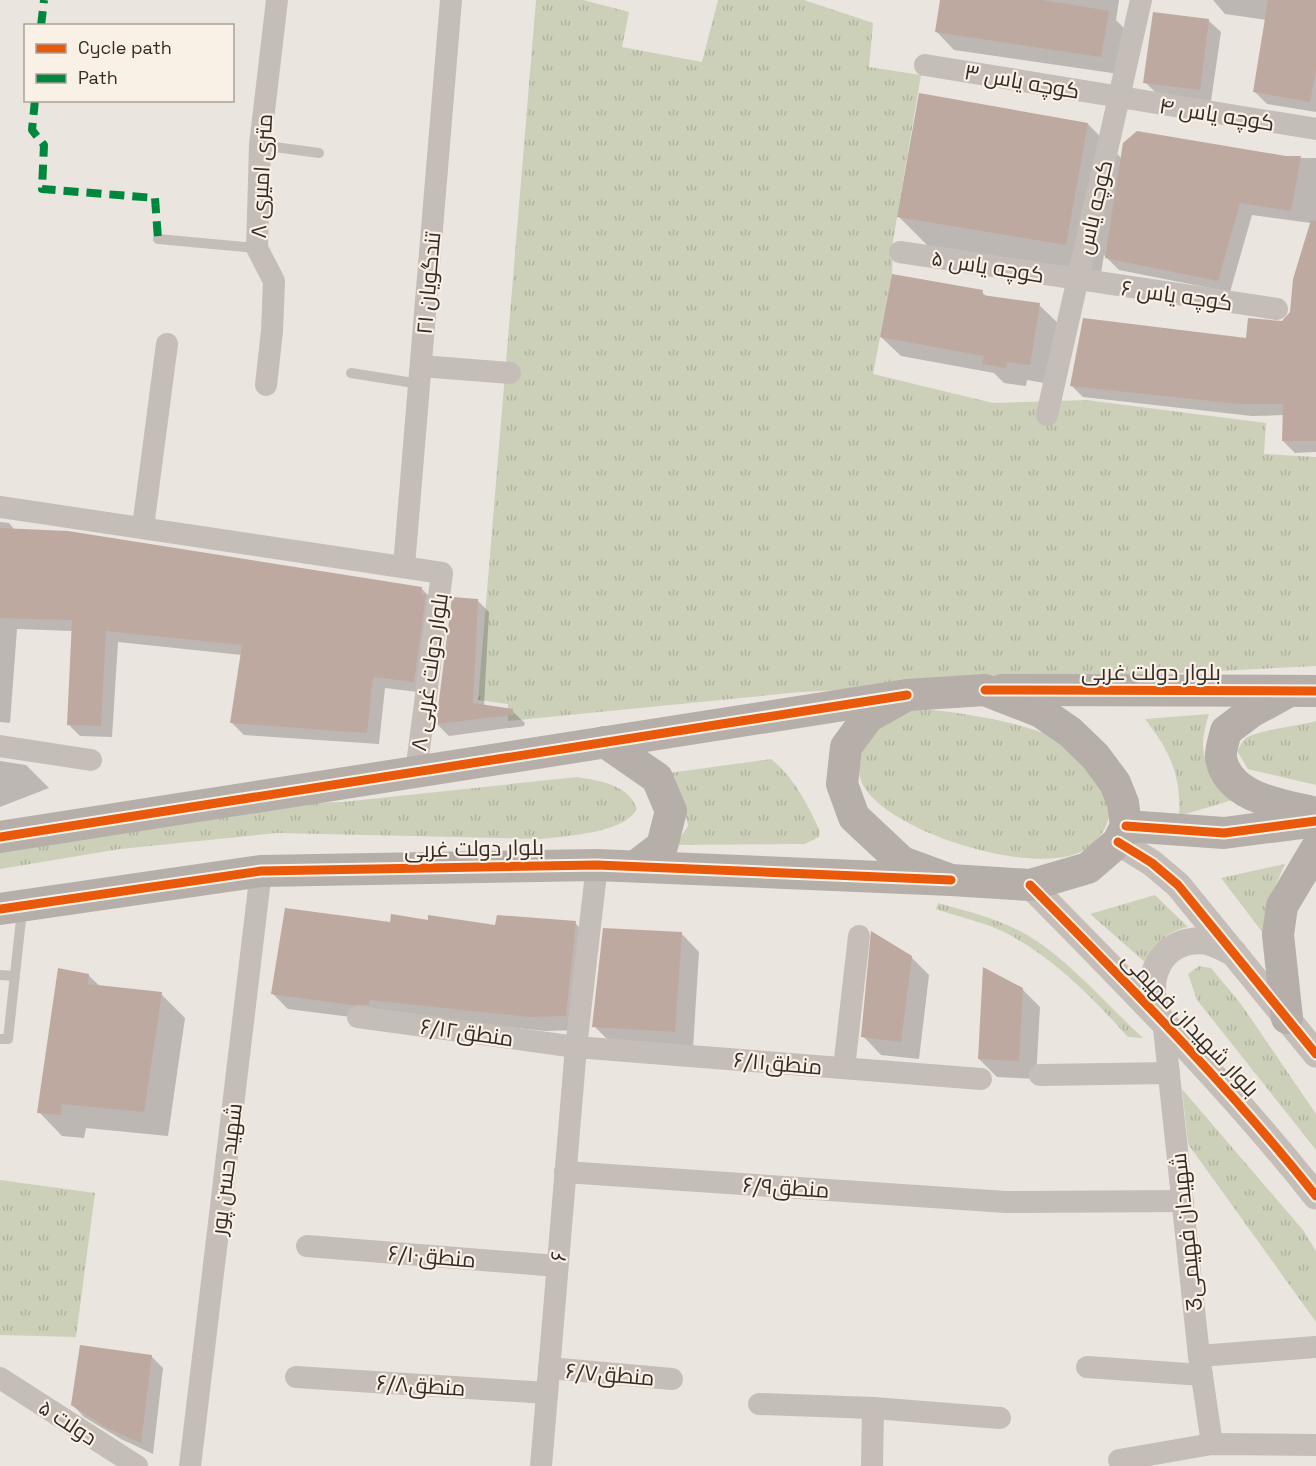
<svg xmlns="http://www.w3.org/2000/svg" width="1316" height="1466" font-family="'Space Grotesk',Cairo,sans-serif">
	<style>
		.grass { fill: url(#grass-tufts) }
		.shadow { fill: #0003 }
		.building { fill: #bea9a1 }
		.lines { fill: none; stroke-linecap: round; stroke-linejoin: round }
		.service { stroke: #c5beb8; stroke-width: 10 }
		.minor { stroke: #c5beb8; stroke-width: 22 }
		.tertiary { stroke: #c5beb8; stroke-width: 27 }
		.secondary { stroke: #b5aea9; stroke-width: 32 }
		.quiet { stroke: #00873e; stroke-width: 8; stroke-dasharray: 15 8; stroke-linecap: butt }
		.cycleway-casing { stroke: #f9f0e6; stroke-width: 13 }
		.cycleway { stroke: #e8590c; stroke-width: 9 }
		.labels { text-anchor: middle; stroke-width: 4.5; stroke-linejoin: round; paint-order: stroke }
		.street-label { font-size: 22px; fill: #352b27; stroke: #f9f0e6 }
	</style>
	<defs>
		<pattern id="grass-tufts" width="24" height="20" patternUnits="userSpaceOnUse" patternTransform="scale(1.5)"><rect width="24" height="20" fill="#ccd0b9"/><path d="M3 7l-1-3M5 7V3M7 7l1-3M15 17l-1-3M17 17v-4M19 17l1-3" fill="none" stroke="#b0b39f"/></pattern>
	</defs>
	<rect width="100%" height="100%" fill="#ebe5df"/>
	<g class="grass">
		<polygon points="536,0 583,0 629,12 622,47 702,62 718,0 804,0 873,23 869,67 921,75 893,241 892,274 873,374 993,403 1086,400 1266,423 1264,454 1316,457 1316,666 801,692 508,721 508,704 478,700"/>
		<path d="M 926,709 C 970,714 1047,725 1081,753 C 1092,762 1104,791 1112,804 C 1109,822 1104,836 1089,847 C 1045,882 884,832 862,783 C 855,768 861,748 865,734 L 905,710 Z"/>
		<path d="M 1209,714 C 1194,760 1208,774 1246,796 L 1179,816 C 1181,774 1170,752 1145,719 Z"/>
		<path d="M 1316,721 L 1316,785 L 1248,769 L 1237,751 C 1240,747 1242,741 1245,739 C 1255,730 1300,726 1316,721 Z"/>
		<path d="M 771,759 C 795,778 807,804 820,831 L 819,837 L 805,844 L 675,845 L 688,826 L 683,801 L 669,773 Z"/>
		<path d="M 577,777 C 600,781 628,784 637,809 C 624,833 567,836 541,839 L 277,833 L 120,849 L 0,869 L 0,839 L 249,805 L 342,802 Z"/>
		<polygon points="1285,864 1272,893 1266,937 1221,878"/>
		<path d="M 1155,895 L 1188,927 C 1166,931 1157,944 1146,963 L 1090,914 Z"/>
		<path d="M 938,903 C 969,912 1001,919 1029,936 C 1071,962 1106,1004 1143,1038 L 1128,1037 C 1092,997 1054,958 1006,933 C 985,922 958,917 936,909 Z"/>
		<polygon points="1199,966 1211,968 1241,1004 1316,1114 1316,1150 1197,1000 1188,974"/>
		<polygon points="1182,1089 1303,1230 1316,1251 1316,1322 1188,1144"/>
		<polygon points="0,1180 95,1193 76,1337 0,1335"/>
	</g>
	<g class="shadow">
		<polygon points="941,0 1119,0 1116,20 1127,31 1119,74 954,50 936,31"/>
		<polygon points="1213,0 1316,0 1316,112 1267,104 1255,92 1267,20 1225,14"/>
		<polygon points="1209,21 1221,32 1211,101 1157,94 1145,82"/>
		<polygon points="1088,124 1122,159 1316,158 1316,452 1295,453 1283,441 1284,415 1252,416 1083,397 1071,385 1247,340 1283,323 1292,312 1311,223 1252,215 1230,292 1119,270 1104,255 1100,279 933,251 899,217"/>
		<polygon points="982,292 987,297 1039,305 1059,324 1050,384 1027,380 1026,386 1004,383 994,373 901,356 881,337"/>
		<polygon points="0,522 9,523 15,530 68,532 421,588 433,600 426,693 385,688 379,744 244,735 232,723 242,655 118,642 112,737 80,736 68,724 73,631 17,629 10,723 0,722"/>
		<polygon points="454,598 477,600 489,612 484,706 512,711 525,723 524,726 449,736 437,724"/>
		<polygon points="0,761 26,765 49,788 0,807"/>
		<polygon points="429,921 497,926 575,923 590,938 580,1030 545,1031 385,1014 367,1019 288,1009 273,994 391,924"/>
		<polygon points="681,933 699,952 693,1049 612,1044 594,1026"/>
		<polygon points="911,957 929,975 919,1059 881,1055 863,1036"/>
		<polygon points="88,975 101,987 161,994 185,1018 168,1136 86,1128 84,1138 62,1136 39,1112"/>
		<polygon points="1022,989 1040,1007 1036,1079 997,1077 979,1059"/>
		<polygon points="151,1356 163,1368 153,1454 121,1439 84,1417 72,1404"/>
	</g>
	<g class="building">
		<polygon points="940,0 1042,0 1109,11 1101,57 935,32"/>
		<polygon points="1268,0 1316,0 1316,70 1310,102 1253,92"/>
		<polygon points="1153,12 1209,19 1200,90 1143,83"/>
		<polygon points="919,93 1088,123 1066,245 897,217"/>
		<polygon points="1137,131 1286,156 1301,156 1291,211 1240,203 1218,281 1105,258 1123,143"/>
		<polygon points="1311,220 1316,221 1316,441 1282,441 1283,404 1239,404 1070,386 1083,318 1246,338 1248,318 1282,321 1290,312 1293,279"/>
		<polygon points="892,274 983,290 982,295 1040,303 1030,365 1007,362 1006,368 982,364 984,356 880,337"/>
		<polygon points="0,528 68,531 422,587 421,595 426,595 414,682 373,677 367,733 230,723 242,645 106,631 101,726 67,725 72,620 0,618"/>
		<polygon points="452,597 478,599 473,703 513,709 513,715 436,724"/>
		<polygon points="285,908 390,922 391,914 428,920 428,915 495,925 497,915 576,921 566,1016 530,1017 370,1000 369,1005 352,1005 271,994"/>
		<polygon points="603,928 682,932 675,1032 592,1027"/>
		<polygon points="871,931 912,956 901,1042 861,1037"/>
		<polygon points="983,967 1023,988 1019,1061 978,1059"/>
		<polygon points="58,968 89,974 88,984 162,992 144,1112 62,1104 61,1115 37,1113"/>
		<polygon points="80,1345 152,1355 141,1443 107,1428 71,1405"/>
	</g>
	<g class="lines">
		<g class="service">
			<polyline points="260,145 319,153"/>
			<polyline points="158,239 257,248"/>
			<polyline points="351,373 420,384"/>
			<polyline points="0,975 15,976"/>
			<polyline points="0,1039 8,1039 22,910"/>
		</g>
		<g class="minor">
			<polyline points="925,65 1316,129"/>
			<polyline points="900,252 1277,309"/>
			<polyline points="421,366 510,373"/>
			<polyline points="266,385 272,331 274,281 257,248 260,145 277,0"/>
			<polyline points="1047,415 1141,0"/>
			<polyline points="0,507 442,573 416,772"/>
			<polyline points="143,527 167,344"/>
			<polyline points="404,566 451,0"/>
			<polyline points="0,746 91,760"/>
			<polyline points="358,1017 576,1047 981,1079"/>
			<polyline points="1163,1019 1199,1356 1212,1444"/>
			<polyline points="844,1068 859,936"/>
			<polyline points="1040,1075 1169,1073"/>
			<polyline points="565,1172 1006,1202 1183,1201"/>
			<polyline points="307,1246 557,1266"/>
			<polyline points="1199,1356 1316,1347"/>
			<polyline points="1087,1367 1202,1375"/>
			<polyline points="549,1368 672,1379"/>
			<polyline points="296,1377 547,1393"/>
			<polyline points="0,1378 137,1466"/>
			<polyline points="759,1404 873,1408 1000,1418"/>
			<polyline points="1119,1460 1212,1444 1316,1445"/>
			<polyline points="190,1466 261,871"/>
			<polyline points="541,1466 576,1047 597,865"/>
			<polyline points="872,1466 873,1408"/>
		</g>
		<g class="tertiary">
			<polyline points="1118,842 1152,863 1178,885 1316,1054"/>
			<path d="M 1030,885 C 1129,986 1228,1085 1316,1196"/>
			<path d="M 1158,1014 C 1142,979 1161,938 1204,941 C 1214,942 1225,949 1234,953"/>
		</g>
		<g class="secondary">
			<polygon points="985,690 1041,712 1070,732 1095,756 1115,783 1123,803 1126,826 1118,842 1088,868 1030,885 951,880 902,862 854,817 842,784 846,747 868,717 907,695"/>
			<polyline points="1002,690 1316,691"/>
			<path d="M 1286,693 L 1251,712 L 1226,731 C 1224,739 1220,751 1221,758 C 1228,799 1284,805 1316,813"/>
			<polyline points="605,742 657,778 671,811 662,846 636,866"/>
			<polyline points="1126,826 1224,833 1316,821"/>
			<polyline points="0,837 907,695"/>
			<polyline points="0,909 261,871 597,865 951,880"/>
			<polyline points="1287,1018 1278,935 1282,906 1316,849"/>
		</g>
		<g class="quiet">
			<polyline points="41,26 44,0"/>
			<polyline points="35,100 32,130 44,145 42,189 155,198 158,239"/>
		</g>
		<g class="cycleway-casing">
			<g id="cycleway">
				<polyline points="985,690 1316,691"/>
				<polyline points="1126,826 1224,833 1316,821"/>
				<polyline points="0,837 907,695"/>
				<polyline points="1118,842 1152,863 1178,885 1316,1054"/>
				<path d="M 1030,885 C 1129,986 1228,1085 1316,1196"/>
				<polyline points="0,909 261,871 597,865 951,880"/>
			</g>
		</g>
		<use href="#cycleway" class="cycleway"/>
	</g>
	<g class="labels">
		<g class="street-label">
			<text transform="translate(1022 81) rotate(10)" y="8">کوچه یاس ۳</text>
			<text transform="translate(1217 114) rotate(9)" y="8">کوچه یاس ۴</text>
			<text transform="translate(261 176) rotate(-87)" y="8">۸ متری امیری</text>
			<text transform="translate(1094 207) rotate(-77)" y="8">کوچه یاس</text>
			<text transform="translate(988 266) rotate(9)" y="8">کوچه یاس ۵</text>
			<text transform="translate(428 283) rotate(-85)" y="8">۲۱ تندگویان</text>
			<text transform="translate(1177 295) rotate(8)" y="8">کوچه یاس ۶</text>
			<text transform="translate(429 672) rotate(-82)" y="8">بلوار دولت غربی ۸</text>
			<text x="1151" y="680">بلوار دولت غربی</text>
			<text transform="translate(474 848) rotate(-1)" y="8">بلوار دولت غربی</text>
			<text transform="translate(1191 1024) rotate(47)" y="8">بلوار شهیدان فهیمی</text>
			<text transform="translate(467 1032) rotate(8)" y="8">منطق۶/۱۲</text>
			<text transform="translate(778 1063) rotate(5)" y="8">منطق۶/۱۱</text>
			<text transform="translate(226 1169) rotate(-83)" y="8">شهید حسن پور</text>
			<text transform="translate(786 1187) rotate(4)" y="8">منطق۶/۹</text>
			<text transform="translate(1186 1232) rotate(-96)" y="8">3شهیدان فهیمی</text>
			<text transform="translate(432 1256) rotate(5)" y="8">منطق۶/۱۰</text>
			<text transform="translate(558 1256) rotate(-85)" y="8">۶</text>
			<text transform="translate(610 1374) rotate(5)" y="8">منطق۶/۷</text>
			<text transform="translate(421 1385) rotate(4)" y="8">منطق۶/۸</text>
			<text transform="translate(68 1422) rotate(33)" y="8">۵ دولت</text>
		</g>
	</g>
	<rect x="24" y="24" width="210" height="78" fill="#f9f0e6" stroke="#aba19a" stroke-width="1.5"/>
	<rect x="36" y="44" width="30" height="9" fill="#e8590c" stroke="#aba19a" stroke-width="1.5"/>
	<text x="78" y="54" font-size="18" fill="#352b27">Cycle path</text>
	<rect x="36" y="74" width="30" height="9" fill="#00873e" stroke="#aba19a" stroke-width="1.5"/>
	<text x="78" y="84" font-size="18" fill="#352b27">Path</text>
</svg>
